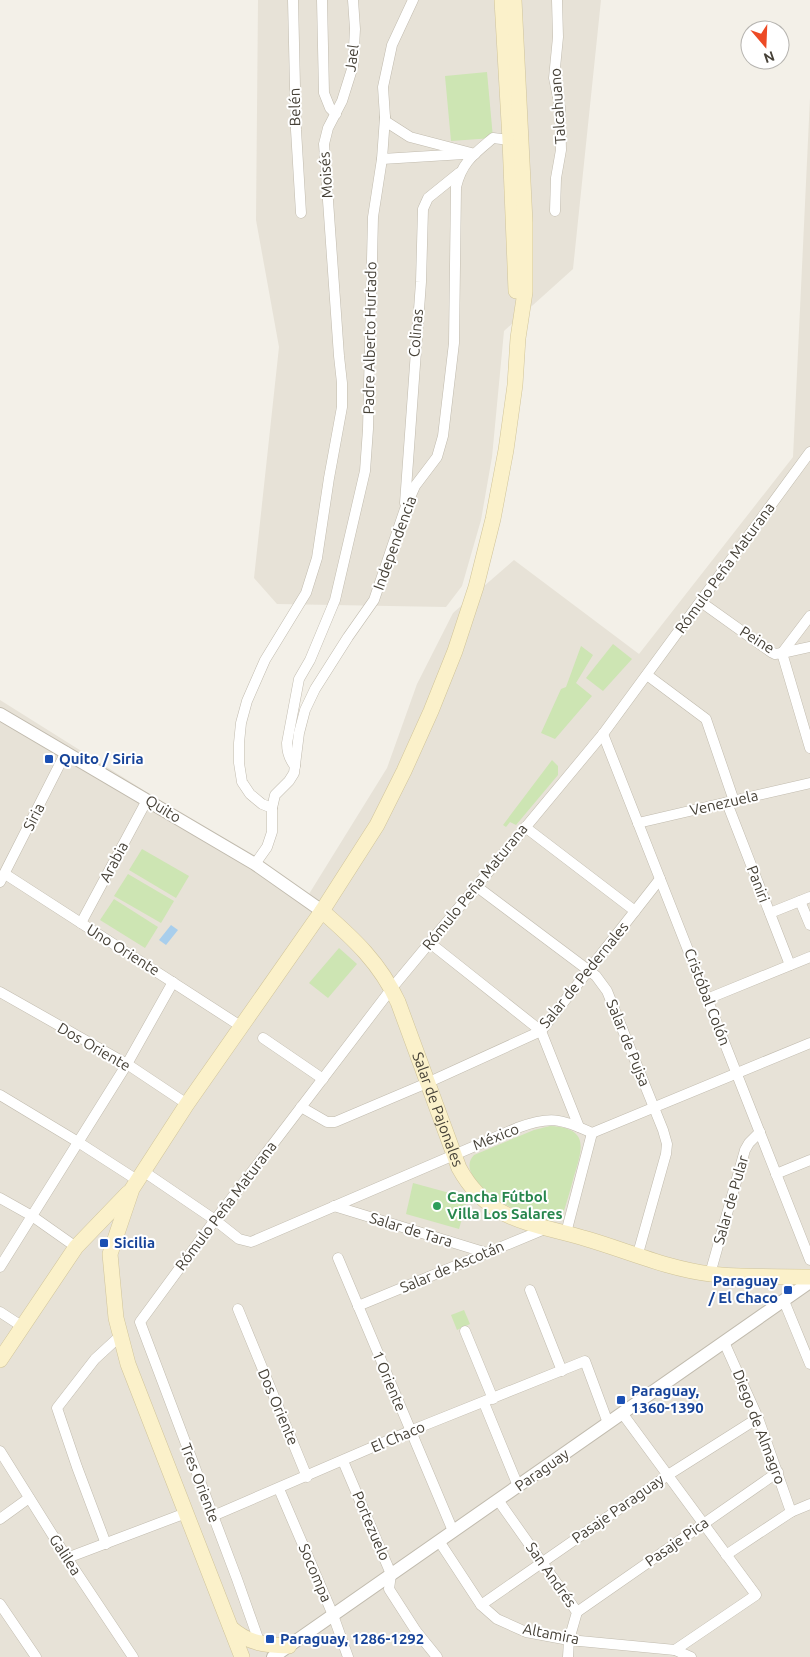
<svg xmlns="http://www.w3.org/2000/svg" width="810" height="1657" font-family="Ubuntu,sans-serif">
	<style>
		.residential { fill: #e7e2d7 }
		.green { fill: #cde5b3 }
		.water { fill: #a8ceec }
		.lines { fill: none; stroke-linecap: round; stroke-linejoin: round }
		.minor-casing { stroke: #c1bbae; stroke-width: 11 }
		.tertiary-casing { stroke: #c1bbae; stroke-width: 14 }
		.secondary-casing { stroke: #d0c49a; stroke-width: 16 }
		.minor { stroke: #fff; stroke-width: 10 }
		.tertiary { stroke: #fff; stroke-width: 12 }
		.secondary { stroke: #fbf1ca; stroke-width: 15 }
		.transit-dot { fill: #1a4fb4; stroke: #fff; stroke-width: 2 }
		.leisure-dot { fill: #2e9e5b; stroke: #fff; stroke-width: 2 }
		.labels { text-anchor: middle; stroke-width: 4; stroke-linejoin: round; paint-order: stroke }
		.street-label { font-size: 15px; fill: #464137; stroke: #fff }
		.transit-label { font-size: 15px; font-weight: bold; fill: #164399; stroke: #fff; text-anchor: start }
		.leisure-label { font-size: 15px; font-weight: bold; fill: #27864d; stroke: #fff; text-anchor: start }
	</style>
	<rect width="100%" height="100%" fill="#f3f0e8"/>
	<g class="residential">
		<polygon points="258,0 601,0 573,269 504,331 492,457 481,520 462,586 446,607 277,604 254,578 279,347 256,220"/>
		<polygon points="810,98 810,1657 0,1657 0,700 309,894 387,768 417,684 453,613 514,560 639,654 793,457"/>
	</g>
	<g class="green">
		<polygon points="487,72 493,138 451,141 445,76"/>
		<polygon points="613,644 632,659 603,691 586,678"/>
		<polygon points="581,646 593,655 576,683 592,696 555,739 541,733 561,689 566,687"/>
		<polygon points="552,760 558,766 558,775 516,825 510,822 506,827 503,825"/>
		<polygon points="142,849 189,876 176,898 129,870"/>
		<polygon points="128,874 174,901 161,923 114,896"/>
		<polygon points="114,899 158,927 145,948 100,920"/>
		<polygon points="339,948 357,964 328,998 309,983"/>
		<path d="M 550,1126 C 589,1128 583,1147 574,1176 C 571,1188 567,1201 563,1214 C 559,1218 555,1221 549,1221 C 528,1221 450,1180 474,1155 L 534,1130 Z"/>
		<polygon points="413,1183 468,1198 459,1229 406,1214"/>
		<polygon points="464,1310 470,1324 457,1330 451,1315"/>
	</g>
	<polygon class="water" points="171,925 178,930 166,945 159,940"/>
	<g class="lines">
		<g class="minor-casing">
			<g id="minor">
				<polyline points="293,0 296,130 301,213"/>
				<polyline points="322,0 324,93 330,108 336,114"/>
				<polyline points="385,117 385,121 410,137 475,154"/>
				<polyline points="382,159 464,154"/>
				<polyline points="555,211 556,178 561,150 560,107 554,78 558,37 557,0"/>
				<polyline points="405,503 421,282 423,209 428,198 459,173"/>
				<polyline points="701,602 771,652 775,654 782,653 810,748"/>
				<polyline points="782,653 810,616"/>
				<polyline points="782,653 810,647"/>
				<polyline points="647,675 706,719 734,801"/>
				<polyline points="603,734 810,1260"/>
				<path d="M 295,766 C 289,759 287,753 287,743 L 299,679 L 310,660 L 335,600 L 365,471 L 368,429 L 373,217 L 382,159 L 385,117 L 383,87 L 392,45 L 413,0"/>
				<polyline points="727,803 790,965"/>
				<polyline points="272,808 262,804 250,794 242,782 239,763 239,743 241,723 247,701 265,660 306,593 317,558 329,478 342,407 342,383 339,356 324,144 328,128 342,101 353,66 355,29 353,0"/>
				<polyline points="638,823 810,783"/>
				<polyline points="525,827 635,911"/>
				<path d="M 255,864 L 267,847 L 272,832 L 272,808 L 275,795 L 289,781 L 294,773 L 299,733 L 305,710 L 315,689 L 348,637 L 374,600 L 405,509 L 415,486 L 437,457 L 443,436 L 454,343 L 456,187 C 462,162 474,154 493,138 L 510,140"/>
				<polyline points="5,874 242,1027"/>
				<polyline points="0,882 66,752"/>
				<polyline points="476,886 596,976 607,991 663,1130 667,1144 666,1154 637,1257"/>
				<polyline points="800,901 810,925"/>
				<polyline points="770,913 810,897"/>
				<polyline points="81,923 147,800"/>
				<polyline points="430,943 541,1031 579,1127"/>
				<polyline points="0,992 127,1064 187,1104"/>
				<polyline points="707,999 810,957"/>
				<polyline points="263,1038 323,1079"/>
				<polyline points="0,1095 78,1142 137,1180"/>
				<polyline points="301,1107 327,1122 335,1122 427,1083 541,1031 660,879"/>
				<path d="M 143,1171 L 215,1220 L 239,1239 L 251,1242 L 517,1128 C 549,1116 561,1118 592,1133 L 810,1043"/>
				<polyline points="776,1174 810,1160"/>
				<polyline points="0,1198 32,1216 76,1247"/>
				<polyline points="334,1206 487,1253"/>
				<polyline points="566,1233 592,1133"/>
				<polyline points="338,1258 453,1531"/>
				<polyline points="0,1267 127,1064 173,982"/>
				<polyline points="710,1274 745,1150 749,1143 760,1132"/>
				<polyline points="530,1290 562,1371"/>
				<polyline points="784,1301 810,1364"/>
				<polyline points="358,1306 545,1229"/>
				<polyline points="238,1309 307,1477"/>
				<polyline points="0,1312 23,1327"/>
				<polyline points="465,1331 493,1399"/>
				<polyline points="724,1342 758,1418 791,1512"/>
				<polyline points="484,1403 518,1486"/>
				<polyline points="622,1413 756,1595 675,1650"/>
				<polyline points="0,1451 67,1558 133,1657"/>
				<polyline points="343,1461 391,1574 389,1589 416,1631 437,1657"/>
				<polyline points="279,1489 333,1615 348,1657"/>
				<polyline points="498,1500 577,1612 569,1640 568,1657"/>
				<polyline points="213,1516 410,1431 585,1361 608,1423"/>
				<polyline points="0,1519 29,1498"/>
				<polyline points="439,1541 481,1605 497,1619 526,1632 569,1640 675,1650 691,1657"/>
				<polyline points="106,1544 77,1467 57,1408 95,1359 120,1336"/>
				<polyline points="726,1555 791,1512 810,1504"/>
				<polyline points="67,1558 186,1513"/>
				<polyline points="0,1604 36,1657"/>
				<polyline points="481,1605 668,1475 758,1418"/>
				<polyline points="577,1612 778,1472"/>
				<polyline points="260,1644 237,1579 140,1322 215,1220 392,988 603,734 810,452"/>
			</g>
		</g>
		<g class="tertiary-casing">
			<g id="tertiary">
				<polyline points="0,714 255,864 322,911"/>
				<polyline points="273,1657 810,1282"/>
			</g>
		</g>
		<g class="secondary-casing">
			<g id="secondary">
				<polyline points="502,0 510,140 516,291"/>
				<path id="s1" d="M 322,911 C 354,939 380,963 398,1002 L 459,1168 C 489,1223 534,1223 587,1239 C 628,1251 668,1269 711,1274 C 744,1278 777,1276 810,1277"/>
				<polyline points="0,1360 76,1247 128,1193"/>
				<path d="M 231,1628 C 249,1644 266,1645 289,1646"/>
				<polyline points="242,1657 128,1364 116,1318 110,1254 132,1189 187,1104 322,911 377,825 404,771 431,711 455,651 476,587 493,519 506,450 515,385 518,338 525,292 525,222 514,0"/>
			</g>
		</g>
		<use href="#minor" class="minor"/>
		<use href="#tertiary" class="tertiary"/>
		<use href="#secondary" class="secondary"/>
	</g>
	<g class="transit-dot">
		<rect x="44" y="754" width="10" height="10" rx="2.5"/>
		<rect x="99" y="1238" width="10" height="10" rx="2.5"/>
		<rect x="783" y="1285" width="10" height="10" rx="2.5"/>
		<rect x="616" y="1395" width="10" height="10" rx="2.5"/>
		<rect x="265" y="1634" width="10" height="10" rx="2.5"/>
	</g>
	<circle class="leisure-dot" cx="437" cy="1206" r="5"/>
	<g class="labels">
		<g class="street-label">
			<text transform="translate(352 58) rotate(-83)" y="5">Jael</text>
			<text transform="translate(558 106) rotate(-94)" y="5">Talcahuano</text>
			<text transform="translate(295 107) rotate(-91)" y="5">Belén</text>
			<text transform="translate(326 175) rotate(-94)" y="5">Moisés</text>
			<text transform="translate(416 333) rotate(-85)" y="5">Colinas</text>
			<text transform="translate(370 338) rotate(-89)" y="5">Padre Alberto Hurtado</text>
			<text transform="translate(395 543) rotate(-70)" y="5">Independencia</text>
			<text transform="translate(725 568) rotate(-54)" y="5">Rómulo Peña Maturana</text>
			<text transform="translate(757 640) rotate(32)" y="5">Peine</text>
			<text transform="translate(724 803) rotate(-13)" y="5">Venezuela</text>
			<text transform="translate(163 809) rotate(31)" y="5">Quito</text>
			<text transform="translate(34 817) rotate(-63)" y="5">Siria</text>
			<text transform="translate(114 862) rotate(-62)" y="5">Arabia</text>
			<text transform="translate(758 884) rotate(69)" y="5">Paniri</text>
			<text transform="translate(475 887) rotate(-51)" y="5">Rómulo Peña Maturana</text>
			<text transform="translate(123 950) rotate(32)" y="5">Uno Oriente</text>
			<text transform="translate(584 975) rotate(-51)" y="5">Salar de Pedernales</text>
			<text transform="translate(707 997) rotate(69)" y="5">Cristóbal Colón</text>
			<text transform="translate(628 1043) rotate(68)" y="5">Salar de Pujsa</text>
			<text transform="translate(94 1047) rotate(30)" y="5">Dos Oriente</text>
			<text dy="5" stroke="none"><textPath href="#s1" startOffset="234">Salar de Pajonales</textPath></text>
			<text transform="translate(496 1137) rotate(-22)" y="5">México</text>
			<text transform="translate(731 1200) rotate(-74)" y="5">Salar de Pular</text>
			<text transform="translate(226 1206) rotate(-53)" y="5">Rómulo Peña Maturana</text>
			<text transform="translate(411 1230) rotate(17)" y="5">Salar de Tara</text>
			<text transform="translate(452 1267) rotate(-23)" y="5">Salar de Ascotán</text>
			<text transform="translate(389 1381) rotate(67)" y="5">1 Oriente</text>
			<text transform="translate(278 1407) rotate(67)" y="5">Dos Oriente</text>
			<text transform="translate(759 1427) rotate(69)" y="5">Diego de Almagro</text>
			<text transform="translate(398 1437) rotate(-23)" y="5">El Chaco</text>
			<text transform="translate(542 1470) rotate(-35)" y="5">Paraguay</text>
			<text transform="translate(200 1483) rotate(69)" y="5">Tres Oriente</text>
			<text transform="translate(618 1509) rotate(-35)" y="5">Pasaje Paraguay</text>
			<text transform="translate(371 1526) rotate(67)" y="5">Portezuelo</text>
			<text transform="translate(677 1542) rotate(-35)" y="5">Pasaje Pica</text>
			<text transform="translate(65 1555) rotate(57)" y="5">Galilea</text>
			<text transform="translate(315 1573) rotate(67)" y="5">Socompa</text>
			<text transform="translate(551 1575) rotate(55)" y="5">San Andrés</text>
			<text transform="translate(551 1634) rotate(11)" y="5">Altamira</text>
		</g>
		<g class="transit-label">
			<text x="59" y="764">Quito / Siria</text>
			<text x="114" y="1248">Sicilia</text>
			<text x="778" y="1286" text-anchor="end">Paraguay<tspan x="778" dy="17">/ El Chaco</tspan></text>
			<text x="631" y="1396">Paraguay,<tspan x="631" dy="17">1360-1390</tspan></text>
			<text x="280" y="1644">Paraguay, 1286-1292</text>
		</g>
		<g class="leisure-label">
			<text x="447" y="1202">Cancha Fútbol<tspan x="447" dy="17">Villa Los Salares</tspan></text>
		</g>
	</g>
	<g transform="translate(765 45) rotate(161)"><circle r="24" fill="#ffffff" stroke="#b5b3af"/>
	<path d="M0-4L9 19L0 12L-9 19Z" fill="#ed4a25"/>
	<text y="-8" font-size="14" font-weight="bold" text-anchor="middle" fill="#464137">N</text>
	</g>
</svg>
